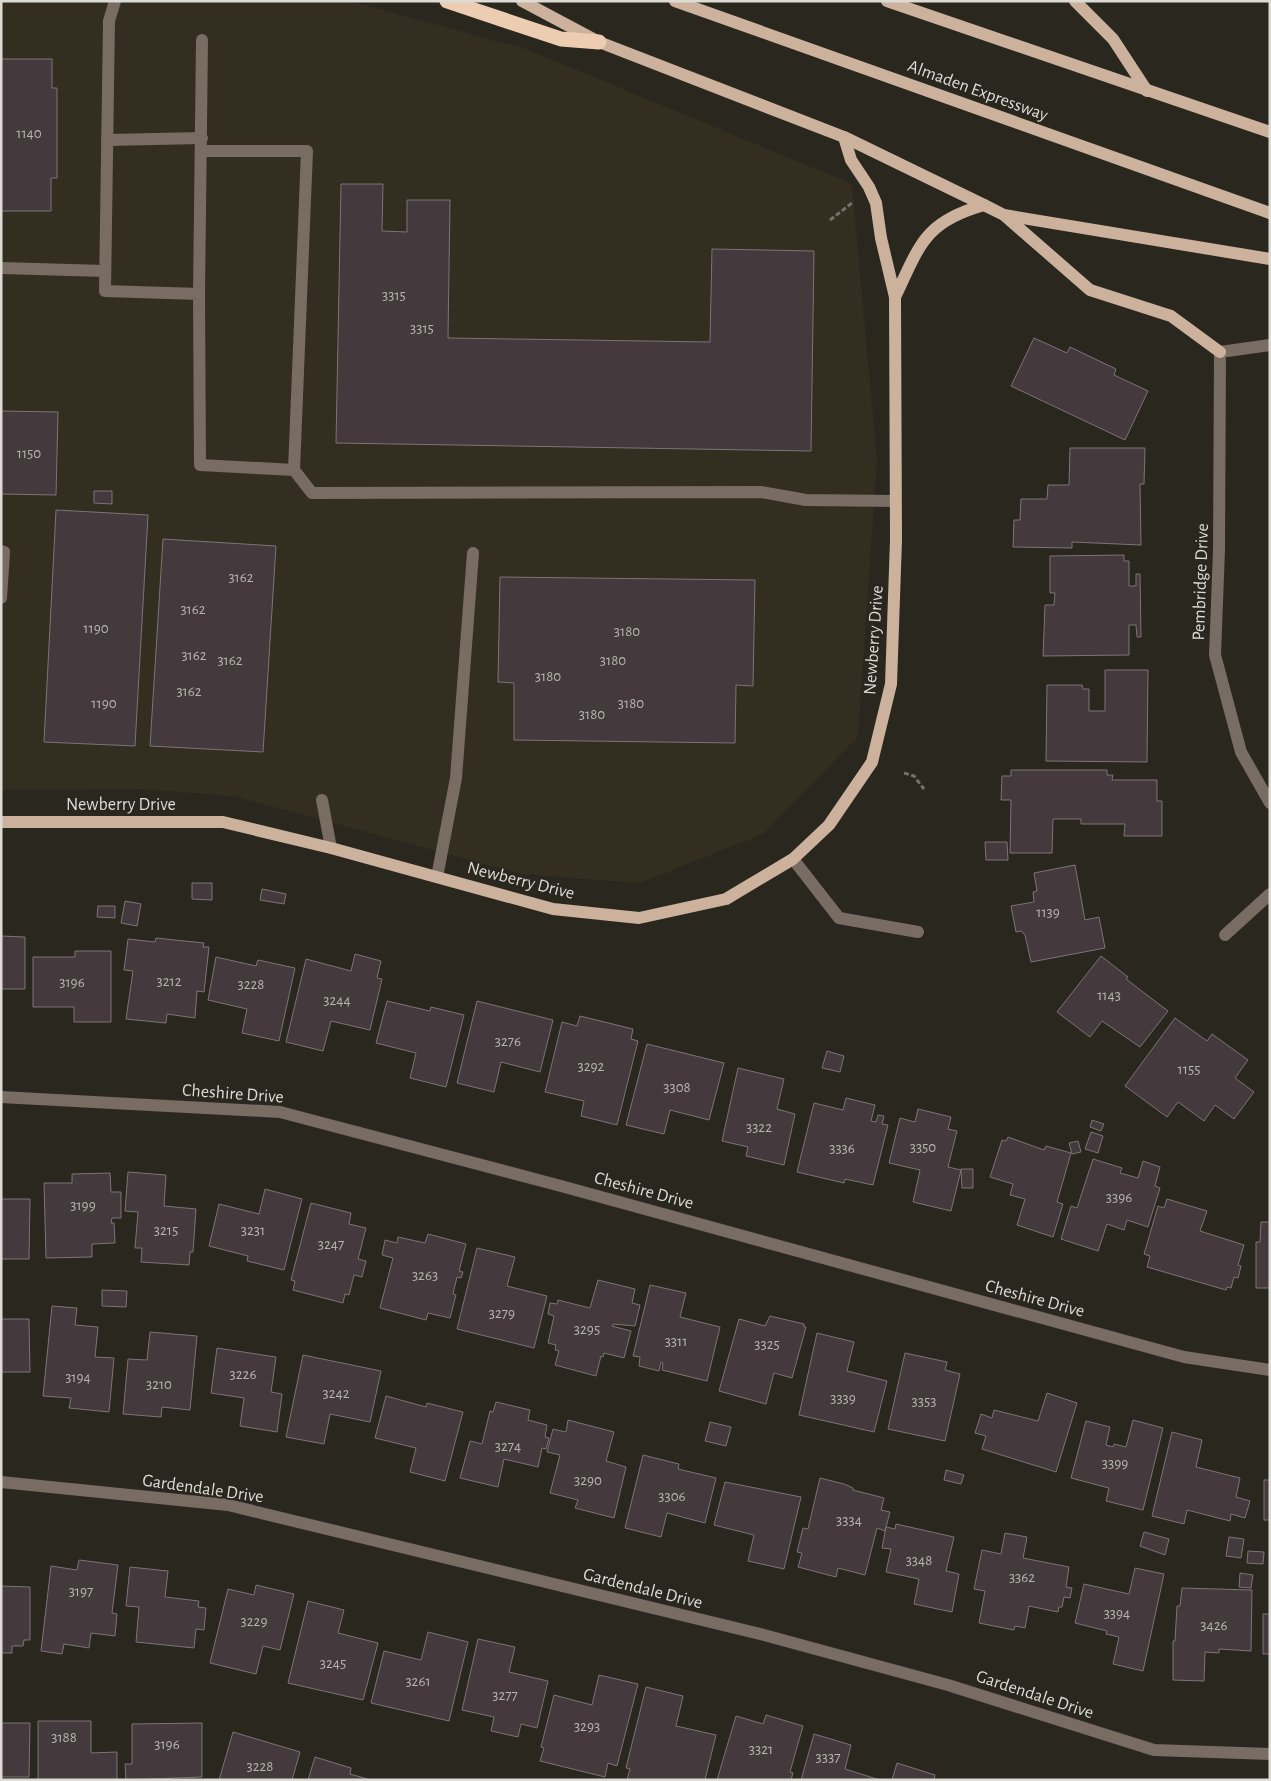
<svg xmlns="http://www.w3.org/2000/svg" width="1271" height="1781" font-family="'Alegreya Sans',sans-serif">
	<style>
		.built { fill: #332e20 }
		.building { fill: #443a3d; stroke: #7e7377 }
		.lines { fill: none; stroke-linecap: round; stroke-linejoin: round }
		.path { stroke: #74726b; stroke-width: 3; stroke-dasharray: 5 2.5; stroke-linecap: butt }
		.minor { stroke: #796c62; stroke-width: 12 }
		.major { stroke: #ccb29c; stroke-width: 12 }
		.highway { stroke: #edcdb2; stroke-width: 15 }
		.labels { text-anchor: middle; stroke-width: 4; stroke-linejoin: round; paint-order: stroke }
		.number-label { font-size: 15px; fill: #b7b3b0 }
		.street-label { font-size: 18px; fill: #dddbd6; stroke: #2a271f }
	</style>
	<rect width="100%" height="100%" fill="#2a271f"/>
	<polygon class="built" points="1,1 350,1 526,49 852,184 877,460 858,737 763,834 640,883 521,874 234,796 141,789 1,790"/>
	<g class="building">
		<polygon points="1,59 52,59 52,88 57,88 57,178 51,178 51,211 1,211"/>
		<polygon points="341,184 383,184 382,231 407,232 407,200 450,200 448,338 710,342 712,249 814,251 811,451 336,443"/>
		<polygon points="1034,338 1067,353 1070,347 1116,369 1114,375 1148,391 1125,440 1011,386"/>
		<polygon points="1,411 58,412 56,495 1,494"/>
		<polygon points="1070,448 1145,448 1144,484 1140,484 1141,545 1072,542 1072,548 1013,547 1014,520 1020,520 1021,499 1047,499 1048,485 1069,485"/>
		<polygon points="94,491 112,491 112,504 94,503"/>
		<polygon points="56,510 148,515 135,746 44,742"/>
		<polygon points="163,539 276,546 263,752 150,746"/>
		<polygon points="1124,555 1124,561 1129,561 1129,586 1136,586 1136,574 1140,574 1141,637 1137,637 1136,625 1129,625 1129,655 1043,656 1045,605 1054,605 1055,593 1050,593 1050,556"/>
		<polygon points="500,577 755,580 753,686 736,685 735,743 514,740 514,683 498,682"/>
		<polygon points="1105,670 1148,670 1147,762 1046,761 1047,685 1082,685 1083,689 1089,689 1089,711 1105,711"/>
		<polygon points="1011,770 1107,770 1107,775 1113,775 1112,780 1157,780 1157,801 1162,801 1162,836 1124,836 1125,824 1081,824 1081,819 1053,819 1052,853 1010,853 1011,800 1001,800 1002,776 1011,776"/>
		<polygon points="985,842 1007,842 1008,860 986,860"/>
		<polygon points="1075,865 1085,920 1099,917 1105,948 1031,962 1025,935 1021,931 1016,932 1011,906 1034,902 1033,892 1037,891 1034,873"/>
		<polygon points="192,883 212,883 212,900 192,899"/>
		<polygon points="262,889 286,894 284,904 260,900"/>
		<polygon points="125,901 141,904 137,926 121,923"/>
		<polygon points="98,906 115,906 115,918 97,917"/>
		<polygon points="1,936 25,937 25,989 1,989"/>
		<polygon points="156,938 204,943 203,947 209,947 204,992 197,991 195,1018 167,1014 166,1023 126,1019 133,971 124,970 128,939 155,942"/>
		<polygon points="75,951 111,951 111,1022 74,1022 74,1007 33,1007 33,957 75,957"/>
		<polygon points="355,954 381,961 377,978 382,979 370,1030 331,1021 323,1051 286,1042 306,959 351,971"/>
		<polygon points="1101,956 1128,977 1126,979 1168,1011 1140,1047 1102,1021 1090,1037 1057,1012"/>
		<polygon points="216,957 256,966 258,960 295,968 279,1041 242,1033 247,1009 208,1000"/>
		<polygon points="387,1001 430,1011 431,1007 464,1015 446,1087 410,1078 416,1053 376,1043"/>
		<polygon points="477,1001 553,1020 540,1072 501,1062 494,1092 457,1083"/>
		<polygon points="580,1016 633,1029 631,1039 638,1041 617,1125 581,1116 584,1101 545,1092 562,1022 577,1026"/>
		<polygon points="1175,1018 1207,1041 1212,1034 1248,1060 1235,1078 1254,1092 1234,1119 1215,1105 1204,1121 1178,1102 1167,1117 1125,1086"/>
		<polygon points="647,1044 724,1063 709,1120 670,1110 664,1134 626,1125"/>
		<polygon points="827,1051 844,1056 840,1072 822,1068"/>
		<polygon points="738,1068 784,1079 777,1109 795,1114 784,1165 746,1156 748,1147 722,1141"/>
		<polygon points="846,1098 875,1105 871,1121 876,1122 878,1115 884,1116 882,1124 888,1125 873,1185 845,1179 844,1183 797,1172 814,1103 843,1110"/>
		<polygon points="918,1109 951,1117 948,1129 957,1131 948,1167 961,1170 951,1211 913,1202 920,1170 889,1163 900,1118 915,1122"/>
		<polygon points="1092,1120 1104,1124 1101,1131 1090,1127"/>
		<polygon points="1091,1132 1103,1136 1098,1153 1085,1149"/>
		<polygon points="1008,1137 1044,1150 1046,1146 1071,1153 1057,1202 1063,1204 1053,1237 1017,1225 1025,1199 1010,1195 1013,1184 990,1177 1002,1140 1006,1141"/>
		<polygon points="1078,1141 1081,1152 1072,1154 1069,1143"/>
		<polygon points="1093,1159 1122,1168 1120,1173 1138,1178 1143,1161 1160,1167 1155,1186 1160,1188 1148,1227 1127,1220 1124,1230 1107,1224 1098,1251 1061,1239 1071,1206 1077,1208"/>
		<polygon points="961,1169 973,1169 973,1188 962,1188"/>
		<polygon points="128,1172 166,1175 164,1206 196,1209 193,1252 190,1252 189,1265 141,1262 142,1248 135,1248 138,1212 125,1211"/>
		<polygon points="110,1173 111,1192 121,1192 121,1218 112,1218 111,1223 114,1223 115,1243 92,1244 92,1257 46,1258 44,1183 72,1183 72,1174"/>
		<polygon points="265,1189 302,1199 284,1270 247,1261 248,1256 209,1246 219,1204 259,1214"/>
		<polygon points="1,1199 30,1199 29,1259 1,1259"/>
		<polygon points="1167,1199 1207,1211 1200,1231 1244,1245 1238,1265 1241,1266 1238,1278 1234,1277 1231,1288 1227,1287 1226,1290 1147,1267 1150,1256 1144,1254 1158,1206 1164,1208"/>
		<polygon points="311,1203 351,1213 349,1224 366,1228 358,1259 366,1261 362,1277 354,1275 349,1295 345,1294 343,1303 293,1290 295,1281 291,1280"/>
		<polygon points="1261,1222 1270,1222 1270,1288 1256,1288 1256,1242 1260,1242"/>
		<polygon points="428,1234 466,1244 459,1271 463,1272 461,1278 457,1277 453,1294 456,1295 450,1318 428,1313 426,1320 380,1308 393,1258 382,1255 385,1240 397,1243 398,1237 425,1243"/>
		<polygon points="477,1248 515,1257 507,1286 547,1296 534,1348 457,1329"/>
		<polygon points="598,1280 635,1289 632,1303 640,1305 635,1326 613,1324 612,1326 631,1331 624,1358 604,1353 603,1357 601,1356 596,1376 555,1365 559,1351 555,1350 556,1345 548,1343 554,1316 548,1314 550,1303 557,1304 558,1300 590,1308"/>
		<polygon points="650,1285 686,1293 680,1317 720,1327 707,1381 662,1370 663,1363 661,1362 659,1371 639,1366 640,1357 633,1356"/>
		<polygon points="102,1290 127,1291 126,1307 102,1306"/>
		<polygon points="52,1306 77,1308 75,1325 98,1327 95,1357 114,1358 109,1412 69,1408 71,1398 43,1396"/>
		<polygon points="770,1316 804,1324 804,1327 806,1327 792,1378 774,1373 766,1404 719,1391 739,1319 765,1326"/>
		<polygon points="1,1319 29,1319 30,1372 1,1372"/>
		<polygon points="150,1332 197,1336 190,1410 162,1407 161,1417 123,1414 128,1359 147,1360"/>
		<polygon points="817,1333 854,1342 847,1371 887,1381 874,1432 799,1415"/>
		<polygon points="217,1348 276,1357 271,1392 282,1394 277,1432 240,1426 244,1398 211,1393"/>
		<polygon points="905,1353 947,1362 945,1370 960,1374 945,1441 888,1429"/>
		<polygon points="303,1355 381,1371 370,1422 330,1414 324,1444 286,1437"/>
		<polygon points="1047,1393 1077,1403 1056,1472 982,1449 986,1436 975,1433 981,1414 992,1418 994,1410 1038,1421"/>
		<polygon points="386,1396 426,1407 427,1403 463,1412 445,1481 410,1472 416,1448 375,1438"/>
		<polygon points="496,1402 530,1410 528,1420 547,1425 545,1437 549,1438 546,1449 542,1448 538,1467 504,1459 498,1487 460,1478 470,1441 482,1444 490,1411 493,1412"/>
		<polygon points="568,1420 614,1432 606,1461 626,1467 614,1518 575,1508 578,1500 550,1493 560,1455 547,1452 553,1429 566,1432"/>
		<polygon points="1133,1420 1163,1428 1143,1510 1106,1501 1109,1488 1071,1478 1086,1421 1110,1427 1106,1445 1113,1447 1114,1444 1126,1447"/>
		<polygon points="710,1422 731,1427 726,1446 705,1441"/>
		<polygon points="1172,1432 1202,1440 1196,1467 1240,1478 1236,1497 1250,1501 1245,1518 1231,1514 1230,1521 1187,1510 1184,1524 1152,1516"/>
		<polygon points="643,1455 679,1464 678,1469 716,1478 705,1523 667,1513 661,1537 625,1528"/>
		<polygon points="946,1470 964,1475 961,1484 944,1480"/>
		<polygon points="820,1478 844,1484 853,1488 853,1490 884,1498 881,1510 890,1512 885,1531 877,1528 865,1575 838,1568 836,1577 798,1567 802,1553 797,1552 803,1528 808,1529"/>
		<rect x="1264" y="1480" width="6" height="40"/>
		<polygon points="725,1482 801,1497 784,1569 748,1561 754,1535 714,1525"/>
		<polygon points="896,1524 954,1537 946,1571 959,1574 952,1612 914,1604 919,1579 886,1572 891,1549 882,1548 886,1527 895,1529"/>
		<polygon points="1144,1532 1169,1539 1165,1555 1140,1546"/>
		<polygon points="1005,1533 1027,1537 1023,1558 1069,1567 1066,1587 1072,1588 1070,1598 1064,1597 1062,1607 1059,1607 1058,1612 1029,1606 1025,1628 1015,1626 1014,1630 979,1623 985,1591 974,1589 982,1550 1001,1554"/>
		<polygon points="1229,1537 1244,1539 1241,1558 1226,1556"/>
		<polygon points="1248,1551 1264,1552 1263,1564 1247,1563"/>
		<polygon points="79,1560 118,1565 112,1613 117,1614 115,1636 91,1633 89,1648 64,1644 62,1654 41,1651 51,1566 77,1570"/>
		<polygon points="130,1567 168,1571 165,1597 199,1601 198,1607 206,1608 204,1630 196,1629 194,1648 136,1642 139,1607 126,1606"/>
		<polygon points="1135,1568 1164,1574 1143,1671 1113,1664 1119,1637 1106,1634 1107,1631 1075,1623 1084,1584 1129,1594"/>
		<polygon points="1240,1573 1253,1575 1251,1588 1239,1587"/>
		<polygon points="256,1585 294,1594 280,1650 263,1646 256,1674 210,1663 228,1589 254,1595"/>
		<polygon points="1,1586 30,1587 30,1640 24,1640 23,1646 12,1646 12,1653 1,1653"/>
		<polygon points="1182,1588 1252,1590 1251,1651 1219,1649 1219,1653 1205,1652 1204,1681 1173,1680 1173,1641 1175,1641 1177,1606 1180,1606"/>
		<polygon points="308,1601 344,1610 338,1633 378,1643 363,1700 288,1683"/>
		<rect x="1263" y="1614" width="7" height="40"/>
		<polygon points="428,1632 468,1642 449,1721 371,1703 384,1651 421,1660"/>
		<polygon points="478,1639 515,1647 509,1672 548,1681 537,1728 521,1724 518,1737 491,1731 494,1717 462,1710"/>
		<polygon points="599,1675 638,1684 617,1766 608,1763 605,1777 540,1761 544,1748 541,1747 554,1695 592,1705"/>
		<polygon points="646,1687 683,1696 676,1726 716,1735 705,1780 627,1780 630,1769 626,1768"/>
		<polygon points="766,1715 803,1726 790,1772 793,1773 791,1780 717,1780 736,1716 763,1724"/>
		<polygon points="38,1721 91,1721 91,1753 117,1752 117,1780 38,1780"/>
		<polygon points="1,1723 30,1723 29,1777 1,1777"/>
		<polygon points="202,1723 202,1777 126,1780 125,1764 132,1764 132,1724"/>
		<polygon points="233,1732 300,1752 292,1780 219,1780"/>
		<polygon points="814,1734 851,1745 845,1769 880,1780 801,1780"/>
		<polygon points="315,1757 351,1768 350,1774 371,1780 308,1780"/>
		<polygon points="897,1763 935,1775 934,1780 892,1780"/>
	</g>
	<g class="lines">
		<g class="path">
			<polyline points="830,220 852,203"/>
			<polyline points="904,773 914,776 924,789"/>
		</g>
		<g class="minor">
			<polyline points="115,1 109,21 105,291 199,294 200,465 294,470 312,493 761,492 806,500 895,501"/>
			<polyline points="107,140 202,138"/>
			<polyline points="201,151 307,151 294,470"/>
			<polyline points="1,268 105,271"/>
			<polyline points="199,294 202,40"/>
			<polyline points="1270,345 1220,352 1219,550 1215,655 1241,752 1270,803"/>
			<polyline points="1,551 4,552 1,598"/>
			<polyline points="322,800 331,848"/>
			<polyline points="793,859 839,918 918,932"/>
			<polyline points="437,877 456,778 473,553"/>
			<polyline points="1225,935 1270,894"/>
			<polyline points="1,1097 280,1112 561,1186 1184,1357 1270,1370"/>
			<polyline points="1,1482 228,1505 764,1635 948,1685 1154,1750 1270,1754"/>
		</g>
		<g class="major">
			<polyline points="522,1 599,42 844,137 984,205 1004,215 1090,290 1171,316 1220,352"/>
			<polyline points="675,1 1270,213"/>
			<polyline points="887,1 1270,132"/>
			<polyline points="1075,1 1113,39 1147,91"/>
			<polyline points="1004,215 1270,259"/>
			<path d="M 895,297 C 920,245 924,222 984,205"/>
			<polyline points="1,822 223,822 331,848 553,909 639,918 726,899 793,859 829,825 872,762 891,684 896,540 895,297 881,238 876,203 869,187 851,160 844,137"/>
		</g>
		<polyline class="highway" points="447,1 561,39 599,42"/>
	</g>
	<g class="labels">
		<g class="number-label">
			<text x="29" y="138">1140</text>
			<text x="394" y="300">3315</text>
			<text x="422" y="333">3315</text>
			<text x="29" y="458">1150</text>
			<text x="241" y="582">3162</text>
			<text x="193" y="614">3162</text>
			<text x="96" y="633">1190</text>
			<text x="627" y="636">3180</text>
			<text x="194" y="660">3162</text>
			<text x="230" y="665">3162</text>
			<text x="613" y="665">3180</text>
			<text x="548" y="681">3180</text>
			<text x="189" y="696">3162</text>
			<text x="104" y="708">1190</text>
			<text x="631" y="708">3180</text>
			<text x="592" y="719">3180</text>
			<text x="1048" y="917">1139</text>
			<text x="169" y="986">3212</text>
			<text x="72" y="987">3196</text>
			<text x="251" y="989">3228</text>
			<text x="1109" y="1000">1143</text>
			<text x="337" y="1005">3244</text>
			<text x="508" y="1046">3276</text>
			<text x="591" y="1071">3292</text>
			<text x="1189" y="1074">1155</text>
			<text x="677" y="1092">3308</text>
			<text x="759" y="1132">3322</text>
			<text x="923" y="1152">3350</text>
			<text x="842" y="1153">3336</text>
			<text x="1119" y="1202">3396</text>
			<text x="83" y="1210">3199</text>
			<text x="166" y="1235">3215</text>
			<text x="253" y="1235">3231</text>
			<text x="331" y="1249">3247</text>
			<text x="425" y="1280">3263</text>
			<text x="502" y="1318">3279</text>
			<text x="587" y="1334">3295</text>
			<text x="676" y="1346">3311</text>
			<text x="767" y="1349">3325</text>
			<text x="243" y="1379">3226</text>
			<text x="78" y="1382">3194</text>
			<text x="159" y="1389">3210</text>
			<text x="336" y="1398">3242</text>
			<text x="843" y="1403">3339</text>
			<text x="924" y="1406">3353</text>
			<text x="508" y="1451">3274</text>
			<text x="1115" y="1468">3399</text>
			<text x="588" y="1485">3290</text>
			<text x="672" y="1501">3306</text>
			<text x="849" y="1525">3334</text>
			<text x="919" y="1565">3348</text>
			<text x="1022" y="1582">3362</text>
			<text x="81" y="1596">3197</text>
			<text x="1117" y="1618">3394</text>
			<text x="254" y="1626">3229</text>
			<text x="1214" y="1630">3426</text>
			<text x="333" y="1668">3245</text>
			<text x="418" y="1686">3261</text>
			<text x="505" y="1700">3277</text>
			<text x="587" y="1731">3293</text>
			<text x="64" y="1742">3188</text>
			<text x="167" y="1749">3196</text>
			<text x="761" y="1754">3321</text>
			<text x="828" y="1762">3337</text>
			<text x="260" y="1771">3228</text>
		</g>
		<g class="street-label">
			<text transform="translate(978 90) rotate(20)" y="6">Almaden Expressway</text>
			<text transform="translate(1200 582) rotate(-88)" y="6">Pembridge Drive</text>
			<text transform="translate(873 640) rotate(-86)" y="6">Newberry Drive</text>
			<text x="121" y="810">Newberry Drive</text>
			<text transform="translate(521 880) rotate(14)" y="6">Newberry Drive</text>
			<text transform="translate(233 1093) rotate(4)" y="6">Cheshire Drive</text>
			<text transform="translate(644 1190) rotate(15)" y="6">Cheshire Drive</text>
			<text transform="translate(1035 1298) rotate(15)" y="6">Cheshire Drive</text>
			<text transform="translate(203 1488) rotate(8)" y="6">Gardendale Drive</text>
			<text transform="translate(643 1588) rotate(14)" y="6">Gardendale Drive</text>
			<text transform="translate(1035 1694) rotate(18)" y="6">Gardendale Drive</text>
		</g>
	</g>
	<rect width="1271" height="1781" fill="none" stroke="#dddbd6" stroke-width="5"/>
</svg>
